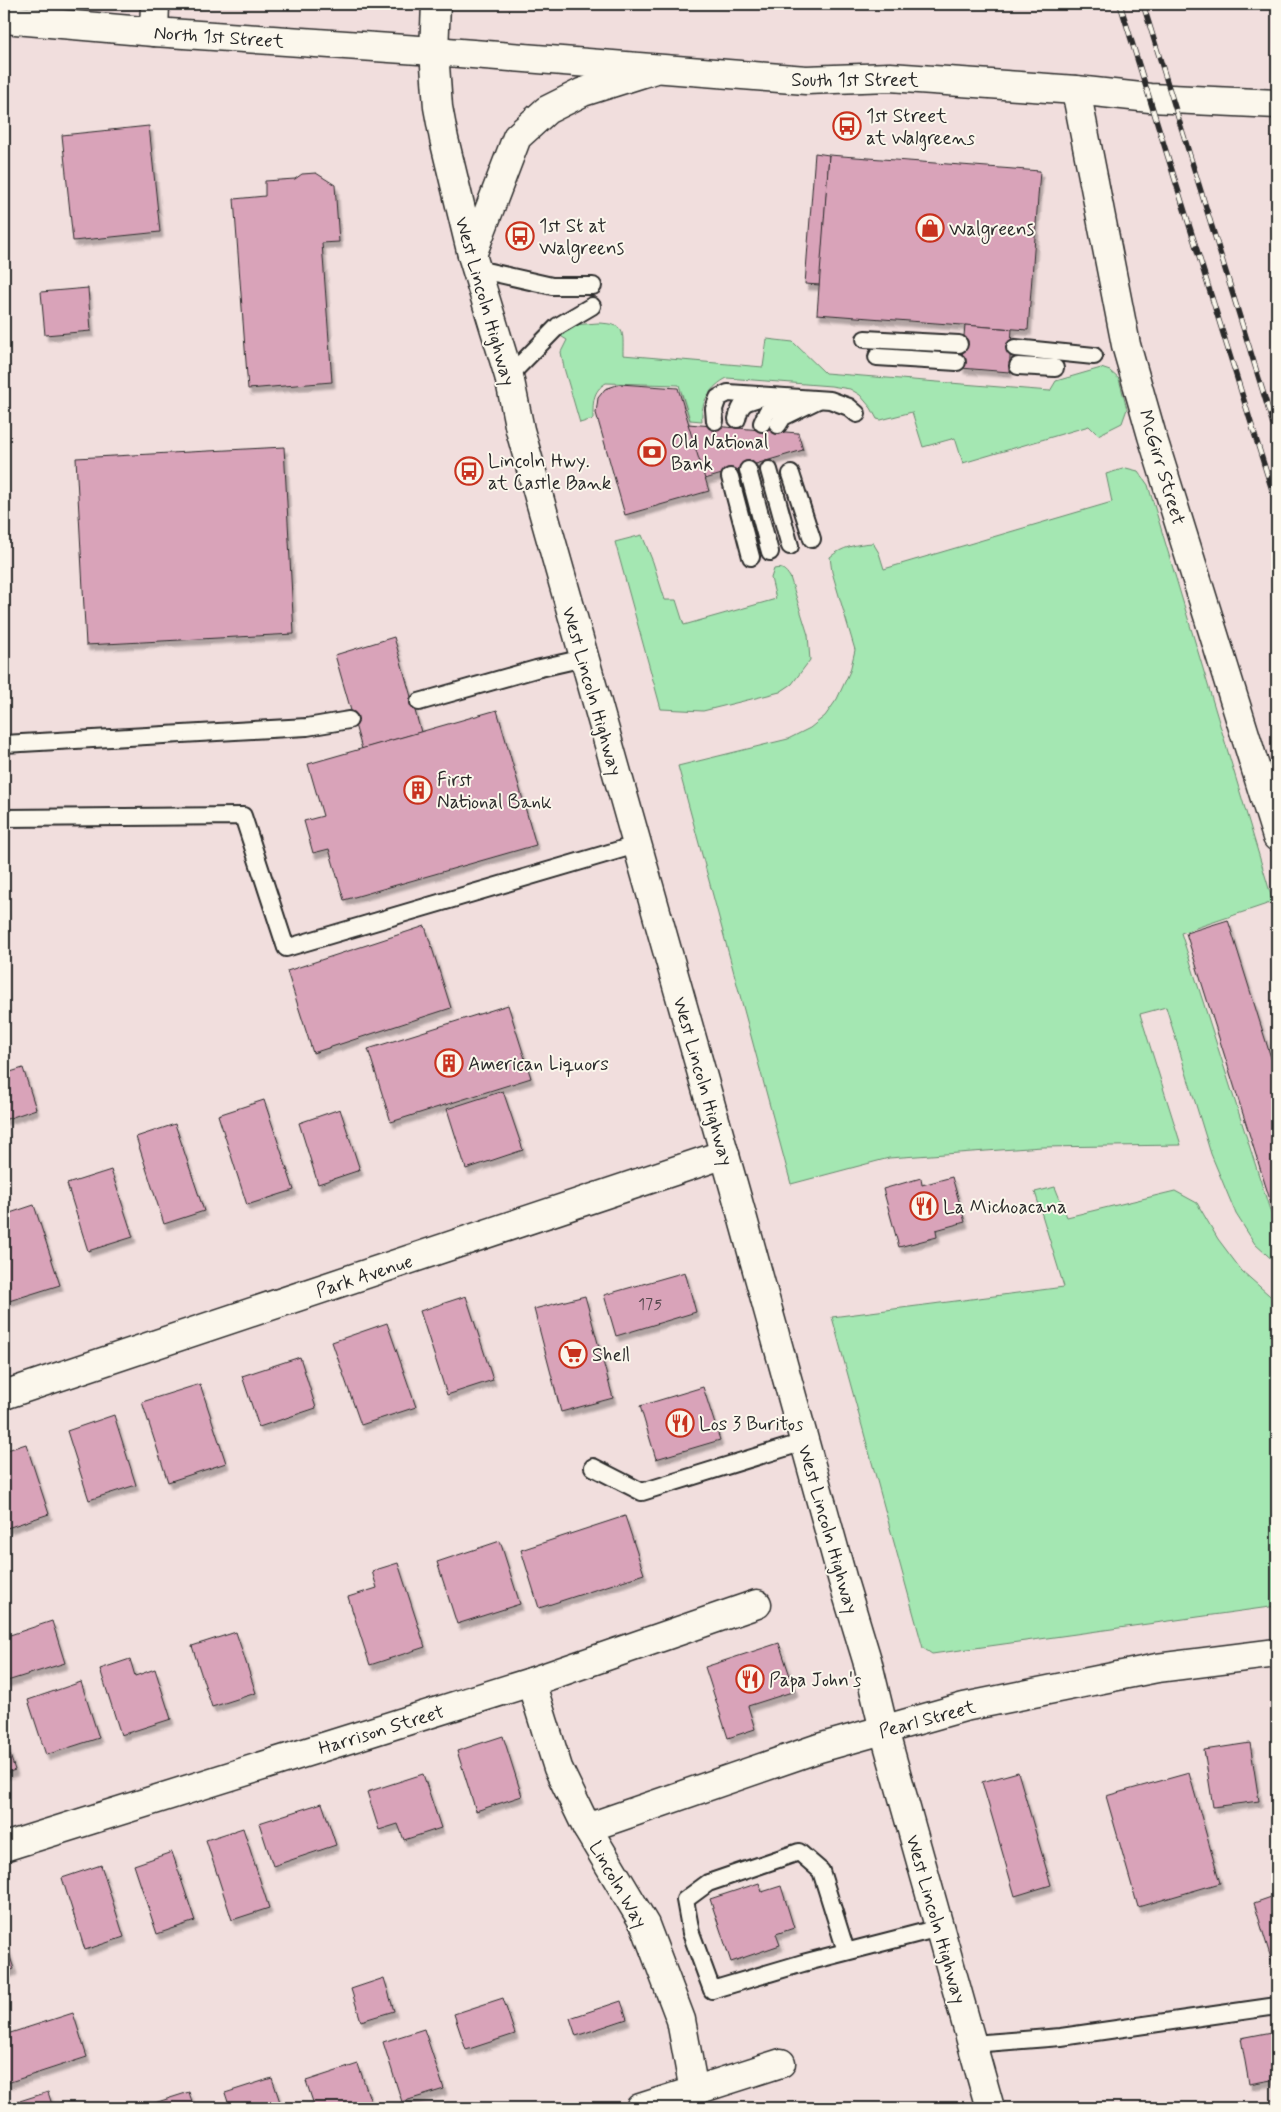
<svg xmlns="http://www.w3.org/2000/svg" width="1281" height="2112" font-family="Mynerve,sans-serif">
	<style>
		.green { fill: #a4e7b2; stroke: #68896e }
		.building { fill: #d9a3b9; stroke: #2b2b2b; filter: url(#shadow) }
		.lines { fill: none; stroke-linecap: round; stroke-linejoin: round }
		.service-casing { stroke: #2b2b2b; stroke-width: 20 }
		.minor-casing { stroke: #2b2b2b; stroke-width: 31 }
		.tertiary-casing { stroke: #2b2b2b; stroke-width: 31 }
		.primary-casing { stroke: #2b2b2b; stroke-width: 31 }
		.service { stroke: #fbf7ec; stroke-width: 16 }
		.minor { stroke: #fbf7ec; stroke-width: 28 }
		.tertiary { stroke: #fbf7ec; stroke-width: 28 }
		.primary { stroke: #fbf7ec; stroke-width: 28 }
		.rail-casing { stroke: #2b2b2b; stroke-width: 5.5 }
		.rail { stroke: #fbf7ec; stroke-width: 4; stroke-dasharray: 11; stroke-linecap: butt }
		.labels { text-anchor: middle; stroke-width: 4; stroke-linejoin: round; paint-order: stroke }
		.number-label { font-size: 16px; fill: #56494e }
		.street-label { font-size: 19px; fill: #2b2b2b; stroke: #fbf7ec }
		.poi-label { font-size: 19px; fill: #2b2b2b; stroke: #fbf7ec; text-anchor: start }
	</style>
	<defs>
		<filter id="shadow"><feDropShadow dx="3" dy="5.5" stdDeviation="1" flood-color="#0004"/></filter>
	</defs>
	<rect width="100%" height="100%" fill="#f1dedd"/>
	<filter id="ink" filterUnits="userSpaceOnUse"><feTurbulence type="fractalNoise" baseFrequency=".02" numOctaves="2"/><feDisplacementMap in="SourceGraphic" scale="10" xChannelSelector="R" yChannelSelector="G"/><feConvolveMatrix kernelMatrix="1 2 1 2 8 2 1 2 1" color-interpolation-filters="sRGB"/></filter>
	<g filter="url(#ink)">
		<g class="green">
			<path d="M 598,323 C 626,324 623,331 623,355 L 763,367 L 767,339 L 793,342 L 825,373 L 1050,391 L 1056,381 L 1101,368 L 1110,371 L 1119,379 L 1127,409 L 1122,423 L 1098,435 L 1089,426 L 963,463 L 955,438 L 923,447 L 912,412 L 881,420 L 877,419 L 871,408 L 860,395 L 850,389 L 831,386 L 727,378 C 711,386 700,402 702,421 L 690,420 L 679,385 L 606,383 C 592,391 593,404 593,419 L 580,423 L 564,368 L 561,352 L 567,340 L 559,335 L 572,325 Z"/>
			<path d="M 1126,468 L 1138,471 L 1148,485 L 1273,902 L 1181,933 L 1277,1232 L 1277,1264 L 1255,1244 L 1236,1214 L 1211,1154 L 1166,1007 L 1140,1014 L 1181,1145 L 1042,1147 L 889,1158 L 791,1184 L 678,766 L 788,739 L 810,728 L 825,716 L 837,699 L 850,671 L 855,650 L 832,572 L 830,557 C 842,547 857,544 873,543 L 879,553 L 884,569 L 1112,502 L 1106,474 Z"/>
			<path d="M 642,535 L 653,562 L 665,600 L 676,600 L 684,625 L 776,599 L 771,578 L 774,569 C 783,567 785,570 790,577 L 808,635 L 810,660 L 792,684 L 780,692 L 703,711 L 661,709 L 615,542 Z"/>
			<polygon points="1055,1187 1067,1217 1175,1191 1197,1203 1218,1239 1242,1271 1277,1302 1277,1606 932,1654 923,1648 832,1317 1064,1287 1035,1192"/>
		</g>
		<g class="building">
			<polygon points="149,126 160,232 73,241 62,135"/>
			<polygon points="815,153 829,155 820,285 805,284"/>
			<polygon points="829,155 1040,171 1028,330 817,314"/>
			<polygon points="316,173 335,185 339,242 322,243 332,382 248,389 234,199 265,196 265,181 295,179 302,174"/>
			<polygon points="88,288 91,331 45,335 41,292"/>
			<polygon points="965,325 1012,329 1009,372 961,368"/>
			<polygon points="620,384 678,388 709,491 625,515 596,413 598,398 605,389"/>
			<polygon points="688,424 798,433 803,450 705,479"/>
			<polygon points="284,447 294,634 86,645 76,458"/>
			<polygon points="394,637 421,732 362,749 335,655"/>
			<polygon points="497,710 536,845 344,900 329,849 313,853 304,821 323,816 308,764"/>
			<polygon points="1228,920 1277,1077 1277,1222 1186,933"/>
			<polygon points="425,926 451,1008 313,1053 287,971"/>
			<polygon points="508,1005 531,1078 391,1122 368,1049"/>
			<polygon points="23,1068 36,1109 4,1120 4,1074"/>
			<polygon points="503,1091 523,1150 466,1169 447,1109"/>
			<polygon points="264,1100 294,1190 247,1205 218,1115"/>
			<polygon points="340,1109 360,1170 318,1184 299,1123"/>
			<polygon points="175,1124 204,1211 164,1224 136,1137"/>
			<polygon points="111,1170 133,1237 88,1251 67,1184"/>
			<polygon points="952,1177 965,1222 936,1230 937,1237 899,1247 883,1189 921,1178 922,1185"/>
			<polygon points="34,1205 60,1285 9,1301 4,1285 4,1215"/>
			<polygon points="685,1272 696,1312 616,1336 604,1295"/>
			<polygon points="466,1296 493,1380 447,1395 420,1311"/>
			<polygon points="585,1296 613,1398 561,1412 534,1309"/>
			<polygon points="387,1323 416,1407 361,1425 332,1342"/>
			<polygon points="300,1357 316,1408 259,1427 242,1376"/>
			<polygon points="200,1384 226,1463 168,1482 142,1402"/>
			<polygon points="703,1387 720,1440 656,1459 640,1406"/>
			<polygon points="114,1415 136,1485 89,1500 67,1431"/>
			<polygon points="26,1444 49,1514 4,1529 4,1451"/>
			<polygon points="625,1516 644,1574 539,1608 521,1550"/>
			<polygon points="500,1541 520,1604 457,1624 437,1562"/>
			<polygon points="398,1563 425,1647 370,1665 348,1597 377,1588 372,1571"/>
			<polygon points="52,1621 65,1663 4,1682 4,1637"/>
			<polygon points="236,1632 256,1693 212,1707 192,1646"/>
			<polygon points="779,1643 795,1691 748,1706 755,1729 728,1738 705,1667"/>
			<polygon points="130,1659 135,1676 155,1669 171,1719 121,1735 100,1669"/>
			<polygon points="81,1682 99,1738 46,1755 28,1700"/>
			<polygon points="503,1736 522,1796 476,1811 457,1751"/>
			<polygon points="4,1737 15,1770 4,1774"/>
			<polygon points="1250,1743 1259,1801 1213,1807 1204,1750"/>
			<polygon points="1018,1772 1051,1885 1015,1896 982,1782"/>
			<polygon points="1189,1773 1220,1883 1138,1907 1106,1796"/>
			<polygon points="423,1774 441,1828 404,1840 398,1824 379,1830 367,1792"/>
			<polygon points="322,1803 336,1845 273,1866 259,1823"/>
			<polygon points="243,1828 269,1908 232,1920 206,1840"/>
			<polygon points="172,1852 195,1921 157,1934 134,1865"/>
			<polygon points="101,1865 124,1937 85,1950 62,1878"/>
			<polygon points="759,1883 762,1892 781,1886 794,1928 776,1934 780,1945 731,1962 710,1899"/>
			<polygon points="1277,1895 1277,1964 1273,1965 1254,1903"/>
			<polygon points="4,1938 14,1969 4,1973"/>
			<polygon points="384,1978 394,2011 361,2021 351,1989"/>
			<polygon points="503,1998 515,2034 466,2050 454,2014"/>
			<polygon points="621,2001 627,2019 576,2036 570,2018"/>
			<polygon points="73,2013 87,2057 4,2084 4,2035"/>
			<polygon points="424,2029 444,2089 402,2102 383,2042"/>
			<polygon points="1277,2031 1277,2079 1249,2084 1241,2038"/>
			<polygon points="358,2064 373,2108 315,2108 306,2081"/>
			<polygon points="272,2078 282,2108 230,2108 225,2093"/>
			<polygon points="48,2092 53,2108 4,2108 4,2106"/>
			<polygon points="189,2092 194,2108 146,2108 145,2106"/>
		</g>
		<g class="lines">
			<g class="service-casing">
				<g id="service">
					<polyline points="477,269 552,286 593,286"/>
					<polyline points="865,339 959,344"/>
					<polyline points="1015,348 1094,356"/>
					<polyline points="877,357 957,362"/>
					<polyline points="1018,366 1055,368"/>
					<polyline points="509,376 558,326 592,306"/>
					<path d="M 737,419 C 741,401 746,402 763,397"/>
					<polyline points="715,421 714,409 718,398 728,393 830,400 849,407 857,414"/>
					<polyline points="762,423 767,412 792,399"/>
					<polyline points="778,425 783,417 818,400"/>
					<polyline points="748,470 770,552"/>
					<polyline points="769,470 790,546"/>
					<polyline points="791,474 812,539"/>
					<polyline points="730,477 751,557"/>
					<polyline points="419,702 536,669 584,658"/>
					<polyline points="4,744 307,727 349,720"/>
					<polyline points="4,818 243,816 286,948 636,845"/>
					<polyline points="593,1467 642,1492 804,1442"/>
					<polyline points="846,1951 821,1871 799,1852 708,1883 685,1900 691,1933 712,1990 803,1963 939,1928"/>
					<polyline points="972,2044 1061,2037 1277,2006"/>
					<polyline points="694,2091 699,2108"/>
				</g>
			</g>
			<g class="minor-casing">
				<g id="minor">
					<polyline points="154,32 155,4"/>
					<polyline points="1076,90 1126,345 1152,436 1277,837"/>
					<polyline points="4,1395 725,1154"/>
					<polyline points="531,1682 558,1768 587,1828 645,1925 681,2020 694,2091"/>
					<polyline points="587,1828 819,1748 964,1707 1157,1668 1277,1653"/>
					<polyline points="4,1847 531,1682 757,1604"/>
					<polyline points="640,2108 781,2063"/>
				</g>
			</g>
			<g class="tertiary-casing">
				<polyline id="tertiary" points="4,19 154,32 434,51 806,80 890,77 1076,90 1150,98 1277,104"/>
			</g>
			<g class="primary-casing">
				<g id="primary">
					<polyline points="436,4 434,51 438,107 444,139 472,255 509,376 520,430 741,1212 843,1581 867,1660 884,1730 990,2108"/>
					<polyline points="472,255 517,137 547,110 583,92 656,69"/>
				</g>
			</g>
			<use href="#service" class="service"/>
			<use href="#minor" class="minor"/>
			<use href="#tertiary" class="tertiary"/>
			<use href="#primary" class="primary"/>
			<g class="rail-casing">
				<g id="rail">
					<polyline points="1120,4 1277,506"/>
					<polyline points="1143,4 1277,437"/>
				</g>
			</g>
			<use href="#rail" class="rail"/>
		</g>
	</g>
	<defs>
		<g id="bus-ring" transform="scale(1.4375)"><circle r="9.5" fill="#fbf7ec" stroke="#c8321e" stroke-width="1.5"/><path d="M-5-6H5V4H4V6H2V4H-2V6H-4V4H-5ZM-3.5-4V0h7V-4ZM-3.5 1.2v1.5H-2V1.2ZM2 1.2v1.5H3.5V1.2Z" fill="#c8321e"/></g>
		<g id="shop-ring" transform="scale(1.4375)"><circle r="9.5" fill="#fbf7ec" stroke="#c8321e" stroke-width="1.5"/><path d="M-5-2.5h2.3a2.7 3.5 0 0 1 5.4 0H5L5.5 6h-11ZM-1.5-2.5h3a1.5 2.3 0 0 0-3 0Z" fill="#c8321e"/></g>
		<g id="bank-ring" transform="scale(1.4375)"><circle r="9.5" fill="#fbf7ec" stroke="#c8321e" stroke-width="1.5"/><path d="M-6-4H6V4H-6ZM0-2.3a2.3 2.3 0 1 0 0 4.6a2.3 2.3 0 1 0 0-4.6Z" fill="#c8321e"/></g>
		<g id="building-ring" transform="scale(1.4375)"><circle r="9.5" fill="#fbf7ec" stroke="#c8321e" stroke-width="1.5"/><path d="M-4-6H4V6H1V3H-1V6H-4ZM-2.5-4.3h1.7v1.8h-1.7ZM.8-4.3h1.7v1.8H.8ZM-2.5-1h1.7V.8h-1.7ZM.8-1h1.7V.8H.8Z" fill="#c8321e"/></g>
		<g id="restaurant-ring" transform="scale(1.4375)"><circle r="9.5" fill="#fbf7ec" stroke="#c8321e" stroke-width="1.5"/><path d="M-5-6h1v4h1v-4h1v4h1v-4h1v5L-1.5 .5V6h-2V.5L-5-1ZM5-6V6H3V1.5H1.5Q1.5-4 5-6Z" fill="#c8321e"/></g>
		<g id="supermarket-ring" transform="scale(1.4375)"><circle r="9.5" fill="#fbf7ec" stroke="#c8321e" stroke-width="1.5"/><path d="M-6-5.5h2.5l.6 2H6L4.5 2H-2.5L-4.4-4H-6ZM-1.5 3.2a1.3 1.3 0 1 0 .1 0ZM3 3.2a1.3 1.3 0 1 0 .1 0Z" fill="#c8321e"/></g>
	</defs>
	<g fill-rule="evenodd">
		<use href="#bus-ring" x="847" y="126"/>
		<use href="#shop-ring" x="930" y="228"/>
		<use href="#bus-ring" x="520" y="236"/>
		<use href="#bank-ring" x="652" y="452"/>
		<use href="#bus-ring" x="469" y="471"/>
		<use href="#building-ring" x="418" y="790"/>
		<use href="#building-ring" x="449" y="1063"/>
		<use href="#restaurant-ring" x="924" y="1206"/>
		<use href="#supermarket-ring" x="573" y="1354"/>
		<use href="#restaurant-ring" x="680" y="1423"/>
		<use href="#restaurant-ring" x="750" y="1679"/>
	</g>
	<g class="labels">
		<g class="number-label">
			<text x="650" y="1309">175</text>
		</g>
		<g class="street-label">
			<text transform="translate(219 36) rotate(4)" y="7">North 1st Street</text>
			<text x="855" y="86">South 1st Street</text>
			<text transform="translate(486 301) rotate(74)" y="7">West Lincoln Highway</text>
			<text transform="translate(1163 467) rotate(73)" y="7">McGirr Street</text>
			<text transform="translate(593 691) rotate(74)" y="7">West Lincoln Highway</text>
			<text transform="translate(704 1081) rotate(74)" y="7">West Lincoln Highway</text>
			<text transform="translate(364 1275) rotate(-18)" y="7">Park Avenue</text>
			<text transform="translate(829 1529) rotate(74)" y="7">West Lincoln Highway</text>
			<text transform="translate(927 1718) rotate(-15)" y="7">Pearl Street</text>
			<text transform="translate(381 1729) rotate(-17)" y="7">Harrison Street</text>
			<text transform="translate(619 1884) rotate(60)" y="7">Lincoln Way</text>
			<text transform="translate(937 1919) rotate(74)" y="7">West Lincoln Highway</text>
		</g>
		<g class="poi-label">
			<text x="866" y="122">1st Street<tspan x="866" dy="22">at Walgreens</tspan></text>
			<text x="539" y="232">1st St at<tspan x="539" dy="22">Walgreens</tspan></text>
			<text x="949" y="235">Walgreens</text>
			<text x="671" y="448">Old National<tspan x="671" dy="22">Bank</tspan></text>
			<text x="488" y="467">Lincoln Hwy.<tspan x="488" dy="22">at Castle Bank</tspan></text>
			<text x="437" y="786">First<tspan x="437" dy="22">National Bank</tspan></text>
			<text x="468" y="1070">American Liquors</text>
			<text x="943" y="1213">La Michoacana</text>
			<text x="592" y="1361">Shell</text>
			<text x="699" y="1430">Los 3 Buritos</text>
			<text x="769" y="1686">Papa John's</text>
		</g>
	</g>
	<rect width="1281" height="2112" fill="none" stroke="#fbf7ec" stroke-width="20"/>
	<rect x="10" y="10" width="1261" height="2092" fill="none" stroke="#2b2b2b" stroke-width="2" filter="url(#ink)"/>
</svg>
